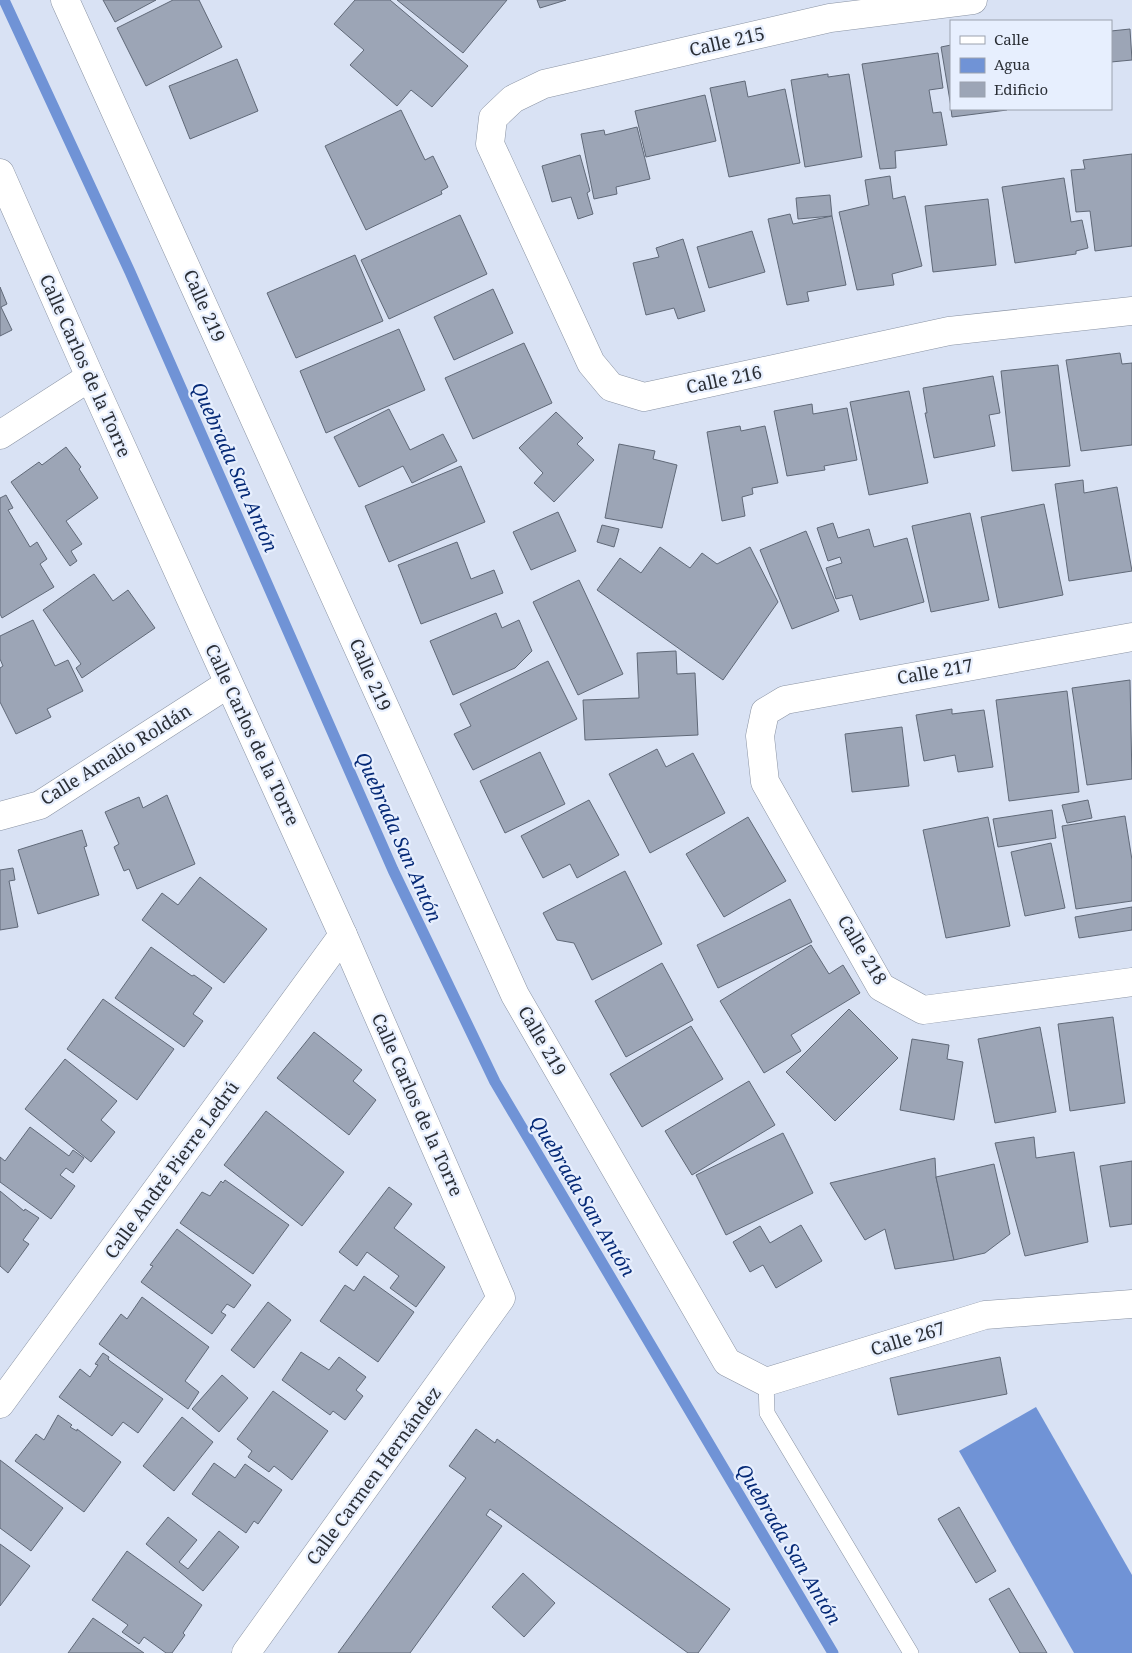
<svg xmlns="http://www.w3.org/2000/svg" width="1132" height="1653" font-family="'Noto Serif',serif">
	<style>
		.water { fill: #7093d6 }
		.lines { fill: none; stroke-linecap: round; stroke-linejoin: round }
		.stream { stroke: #7093d6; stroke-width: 11 }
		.building { fill: #9ca5b6; stroke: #606978 }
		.lane-casing { stroke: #8a93a3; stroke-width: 16 }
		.street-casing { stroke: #8a93a3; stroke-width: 29 }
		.lane { stroke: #fff; stroke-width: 15 }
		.street { stroke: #fff; stroke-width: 28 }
		.labels { text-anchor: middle; stroke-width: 4.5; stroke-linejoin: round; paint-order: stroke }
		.street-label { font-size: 18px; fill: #2a2e35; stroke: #e7effe }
		.water-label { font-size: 19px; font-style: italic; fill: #062a77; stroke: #e7effe }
	</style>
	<rect width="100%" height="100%" fill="#d9e2f4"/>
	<polygon class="water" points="1036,1407 1132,1575 1132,1653 1074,1653 959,1451"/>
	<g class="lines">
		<polyline class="stream" points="4,0 130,272 393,870 495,1082 833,1653"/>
	</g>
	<g class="building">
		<polygon points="103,0 156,0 115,22"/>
		<polygon points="173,0 199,0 222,47 146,86 117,28"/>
		<polygon points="355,0 390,0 468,66 432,107 411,90 397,106 350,65 364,50 334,24"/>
		<polygon points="397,0 507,0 463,53"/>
		<polygon points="537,0 566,0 540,8"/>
		<polygon points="1130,29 1132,60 1111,62 1111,31"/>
		<polygon points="951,45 951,107 941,47"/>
		<polygon points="938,53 943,88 929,90 933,113 941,112 947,145 895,151 896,168 880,169 862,64"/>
		<polygon points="237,59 258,111 190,139 169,86"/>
		<polygon points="828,74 828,77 849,74 862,157 805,167 791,80"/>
		<polygon points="745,81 748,97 785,89 800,163 729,177 710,88"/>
		<polygon points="705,95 716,141 646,157 635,111"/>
		<polygon points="951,109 1007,109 1007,110 952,117"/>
		<polygon points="401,110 425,160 433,156 448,187 441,191 442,194 366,230 325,146"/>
		<polygon points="637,127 650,179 616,187 617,194 594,199 581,134 604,130 605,135"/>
		<polygon points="1132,154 1132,246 1095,251 1090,211 1076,212 1071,170 1085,169 1083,160"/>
		<polygon points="580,155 590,191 587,193 593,214 578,219 571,197 552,202 542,166"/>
		<polygon points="890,176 893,199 905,196 922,266 892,274 894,285 857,290 839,212 869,205 865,180"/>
		<polygon points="1064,178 1071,222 1082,220 1088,248 1076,251 1076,254 1015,263 1002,187"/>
		<polygon points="830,195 832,216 798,219 796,198"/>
		<polygon points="988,199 996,265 933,272 925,206"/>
		<polygon points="790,214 793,224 832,216 846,285 807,292 809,301 787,305 768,219"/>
		<polygon points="460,215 487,274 389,319 361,260"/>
		<polygon points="752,231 765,272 709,288 697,247"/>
		<polygon points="683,239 705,311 678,319 674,308 646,315 633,263 659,257 656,248"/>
		<polygon points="355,255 383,321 296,358 267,293"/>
		<polygon points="0,287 7,304 1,307 12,330 0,336"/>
		<polygon points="493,289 513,333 454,360 434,317"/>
		<polygon points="399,329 425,390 326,433 300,371"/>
		<polygon points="524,343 552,403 473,439 445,378"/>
		<polygon points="1120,353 1122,364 1132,363 1132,445 1081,451 1066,360"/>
		<polygon points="1058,365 1070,466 1012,471 1001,371"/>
		<polygon points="993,376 1000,413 989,415 995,446 934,458 925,413 927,413 923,388"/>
		<polygon points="909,391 928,483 869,495 850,402"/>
		<polygon points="812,404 813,414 847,408 857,460 824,466 825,470 787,476 774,411"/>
		<polygon points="389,409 410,450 443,434 457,461 412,483 403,466 359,487 334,437"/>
		<polygon points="556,412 583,438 577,444 594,460 554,502 534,483 543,473 519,448"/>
		<polygon points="740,426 741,431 765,426 778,483 752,488 753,494 742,497 745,516 722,521 707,432"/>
		<polygon points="619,444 655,451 653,459 677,465 662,528 605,518"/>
		<polygon points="66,447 81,467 79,469 98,498 66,521 82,544 71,551 77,561 70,566 11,482 39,462 42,465"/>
		<polygon points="461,466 485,522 389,562 365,506"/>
		<polygon points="1083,480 1084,493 1117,487 1132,571 1069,581 1055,484"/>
		<polygon points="6,495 13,508 8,510 30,547 37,542 47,559 40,564 54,587 2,618 0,614 0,498"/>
		<polygon points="1044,504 1063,595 999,608 981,517"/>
		<polygon points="558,512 576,551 531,570 513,532"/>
		<polygon points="970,513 989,600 931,612 912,526"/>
		<polygon points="833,523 838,538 869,529 874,547 907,538 924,602 860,620 852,595 836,599 826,568 842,563 840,557 828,561 817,528"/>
		<polygon points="602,525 619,529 614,547 597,542"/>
		<polygon points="806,531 839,611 792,629 760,550"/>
		<polygon points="457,542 471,579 494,570 503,593 421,624 398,565"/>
		<polygon points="660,547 690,568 702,553 717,564 750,547 778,602 723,680 597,590 620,558 641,573"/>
		<polygon points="94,574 113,601 128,590 155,628 82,678 76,668 81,664 43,610"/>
		<polygon points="579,580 623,674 578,695 533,602"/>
		<polygon points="496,613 502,628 519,620 532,651 515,668 453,695 430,641"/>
		<polygon points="33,620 55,666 68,660 83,691 47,709 51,717 16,734 0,702 0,668 3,666 0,659 0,636"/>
		<polygon points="676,651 677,674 695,673 698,735 585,740 583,700 639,698 637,653"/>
		<polygon points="548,661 577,719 473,770 454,734 471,726 460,704"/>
		<polygon points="1130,680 1132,779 1087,785 1072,688"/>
		<polygon points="1067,691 1079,792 1009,801 996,700"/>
		<polygon points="952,709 952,714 984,710 993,767 958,772 955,755 924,761 916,715"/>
		<polygon points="902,727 909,786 852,792 845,734"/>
		<polygon points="657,749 666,767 693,753 725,813 650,853 609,774"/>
		<polygon points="540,752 565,804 505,833 480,781"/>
		<polygon points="167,795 195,864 137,889 129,869 124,871 114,847 119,844 105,812 139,797 143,808"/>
		<polygon points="589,800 619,855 577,878 570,864 543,878 521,836"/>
		<polygon points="1088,800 1092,818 1067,823 1062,805"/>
		<polygon points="1052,810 1056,838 998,847 993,819"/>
		<polygon points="1125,816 1132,860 1132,901 1076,909 1062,826"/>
		<polygon points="748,817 786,881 724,917 686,854"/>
		<polygon points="988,817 1010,926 946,938 923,830"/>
		<polygon points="82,830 87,846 84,847 99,895 38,914 18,850"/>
		<polygon points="1051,843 1065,908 1025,916 1011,852"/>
		<polygon points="13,868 15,880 9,881 18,927 0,930 0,870"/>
		<polygon points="625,871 662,944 592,980 574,943 557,940 543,913"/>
		<polygon points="200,877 267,929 224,983 142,920 162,893 178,905"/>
		<polygon points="790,899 812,942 718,988 697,945"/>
		<polygon points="1132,907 1132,930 1079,938 1075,917"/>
		<polygon points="811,945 829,974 843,965 860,993 791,1035 801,1051 764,1073 720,1001"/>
		<polygon points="151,947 192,976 194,975 212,988 193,1014 203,1021 184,1047 115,998"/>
		<polygon points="662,963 693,1020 626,1057 595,1001"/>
		<polygon points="103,999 174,1049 137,1100 67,1049"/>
		<polygon points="849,1009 898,1058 835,1121 786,1072"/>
		<polygon points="1113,1017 1125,1103 1070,1111 1058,1024"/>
		<polygon points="691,1026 723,1079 642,1127 610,1074"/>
		<polygon points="1040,1027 1056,1112 995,1123 978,1039"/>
		<polygon points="314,1032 362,1070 353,1081 376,1100 349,1135 277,1078"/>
		<polygon points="912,1039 949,1045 947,1059 963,1062 954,1120 900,1110"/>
		<polygon points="65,1059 117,1101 101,1120 115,1132 91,1162 25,1109"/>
		<polygon points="749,1081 775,1125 692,1175 665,1131"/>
		<polygon points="266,1111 344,1172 302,1226 224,1165"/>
		<polygon points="30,1127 69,1156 73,1150 84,1158 73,1173 66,1168 60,1175 75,1186 51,1219 0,1182 0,1157 5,1161"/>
		<polygon points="783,1133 813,1193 726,1235 696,1175"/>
		<polygon points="1034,1137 1036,1158 1074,1152 1088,1242 1025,1256 995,1143"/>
		<polygon points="935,1158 936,1177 954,1260 895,1269 885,1229 865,1240 830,1183"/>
		<polygon points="1132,1161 1132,1224 1110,1227 1100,1166"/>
		<polygon points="994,1164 1010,1234 985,1253 954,1260 936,1177"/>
		<polygon points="225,1180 289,1225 253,1274 180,1223 202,1192 210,1196 221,1181 223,1183"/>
		<polygon points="389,1187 412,1204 394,1228 445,1267 416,1307 390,1288 399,1276 367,1252 357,1266 339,1252"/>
		<polygon points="0,1191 24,1211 25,1209 39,1218 23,1240 29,1244 8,1273 0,1266"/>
		<polygon points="801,1225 822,1261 776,1288 763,1265 750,1272 733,1242 760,1226 770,1243"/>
		<polygon points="177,1229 251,1285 234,1308 227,1304 221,1312 226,1315 212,1334 141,1282 153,1266 150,1265"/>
		<polygon points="364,1276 414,1312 378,1362 320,1321 345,1285 354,1291"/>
		<polygon points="142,1297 209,1347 185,1381 199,1392 188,1409 99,1344 121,1314 127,1319"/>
		<polygon points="268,1302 291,1320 254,1368 231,1350"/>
		<polygon points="301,1352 329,1370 339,1357 366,1377 356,1390 363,1396 345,1420 333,1411 330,1415 282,1380"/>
		<polygon points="103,1353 109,1357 108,1359 110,1361 163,1399 138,1433 123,1422 112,1436 59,1397 80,1369 90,1377 98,1365 95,1364"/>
		<polygon points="1000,1357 1007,1394 898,1415 890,1378"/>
		<polygon points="222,1375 248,1398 219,1432 192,1409"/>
		<polygon points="273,1391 328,1431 292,1480 274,1466 269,1472 248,1457 252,1451 237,1439"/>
		<polygon points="58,1415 72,1425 70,1427 77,1431 77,1429 121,1462 84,1512 15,1461 36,1434 44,1440"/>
		<polygon points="182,1417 213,1442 174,1491 143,1466"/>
		<polygon points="476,1429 495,1443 497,1439 730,1609 698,1653 688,1653 490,1509 486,1515 502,1526 410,1653 338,1653 466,1478 449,1466"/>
		<polygon points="0,1460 63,1508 31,1551 0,1528"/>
		<polygon points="214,1463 235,1478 245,1464 282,1490 258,1524 254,1521 246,1533 192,1494"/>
		<polygon points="959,1507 996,1571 976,1583 938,1519"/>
		<polygon points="168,1517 197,1540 179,1562 188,1569 219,1531 239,1547 203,1591 146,1544"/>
		<polygon points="0,1544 30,1566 0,1606"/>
		<polygon points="127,1551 202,1605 183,1633 185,1635 172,1653 166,1653 144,1637 139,1644 122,1632 128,1625 92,1600"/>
		<polygon points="523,1573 555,1603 524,1637 492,1607"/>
		<polygon points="1009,1588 1047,1653 1020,1653 989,1599"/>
		<polygon points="93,1618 144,1653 68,1653"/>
	</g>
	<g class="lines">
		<g class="lane-casing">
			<polyline id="lane" points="766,1382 767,1413 911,1653"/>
		</g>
		<g class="street-casing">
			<g id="street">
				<polyline points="65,0 515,995 727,1362 766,1382 985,1315 1132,1304"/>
				<polyline points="973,0 830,18 544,84 513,99 493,118 490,144 591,363 611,387 644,397 949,331 1132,311"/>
				<polyline points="0,173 90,377 343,935 501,1298 246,1653"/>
				<polyline points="0,435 90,377"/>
				<polyline points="1132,637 785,700 765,712 760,736 765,782 881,987 923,1010 1132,982"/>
				<polyline points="0,816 40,805 228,684"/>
				<polyline points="0,1404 343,935"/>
			</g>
		</g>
		<use href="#lane" class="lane"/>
		<use href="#street" class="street"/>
	</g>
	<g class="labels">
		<g class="street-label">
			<text transform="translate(727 42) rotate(-13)" y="6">Calle 215</text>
			<text transform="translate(204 306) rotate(66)" y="6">Calle 219</text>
			<text transform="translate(85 366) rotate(66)" y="6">Calle Carlos de la Torre</text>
			<text transform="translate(724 380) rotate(-12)" y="6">Calle 216</text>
			<text transform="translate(935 672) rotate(-10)" y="6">Calle 217</text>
			<text transform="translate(370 675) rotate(66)" y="6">Calle 219</text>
			<text transform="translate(252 735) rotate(65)" y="6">Calle Carlos de la Torre</text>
			<text transform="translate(116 755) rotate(-32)" y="6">Calle Amalio Roldán</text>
			<text transform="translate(862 950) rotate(59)" y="6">Calle 218</text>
			<text transform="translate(542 1041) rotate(60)" y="6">Calle 219</text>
			<text transform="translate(417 1105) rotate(66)" y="6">Calle Carlos de la Torre</text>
			<text transform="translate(172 1170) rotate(-54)" y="6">Calle André Pierre Ledrú</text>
			<text transform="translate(908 1339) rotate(-17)" y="6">Calle 267</text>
			<text transform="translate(374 1476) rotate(-54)" y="6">Calle Carmen Hernández</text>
		</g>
		<g class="water-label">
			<text transform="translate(235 467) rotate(66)" y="7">Quebrada San Antón</text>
			<text transform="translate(399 837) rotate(66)" y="7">Quebrada San Antón</text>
			<text transform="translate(583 1196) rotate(59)" y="7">Quebrada San Antón</text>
			<text transform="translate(789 1544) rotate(59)" y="7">Quebrada San Antón</text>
		</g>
	</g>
	<rect x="950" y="20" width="162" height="90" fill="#e7effe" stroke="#9ba2ae"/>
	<rect x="960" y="36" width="25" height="8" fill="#ffffff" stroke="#9ba2ae"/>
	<text x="994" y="45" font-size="15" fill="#2a2e35">Calle</text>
	<rect x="960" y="58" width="25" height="15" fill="#7093d6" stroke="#9ba2ae"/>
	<text x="994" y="70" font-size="15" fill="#2a2e35">Agua</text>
	<rect x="960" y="82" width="25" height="15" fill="#9ca5b6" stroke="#9ba2ae"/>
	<text x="994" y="95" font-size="15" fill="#2a2e35">Edificio</text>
</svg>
